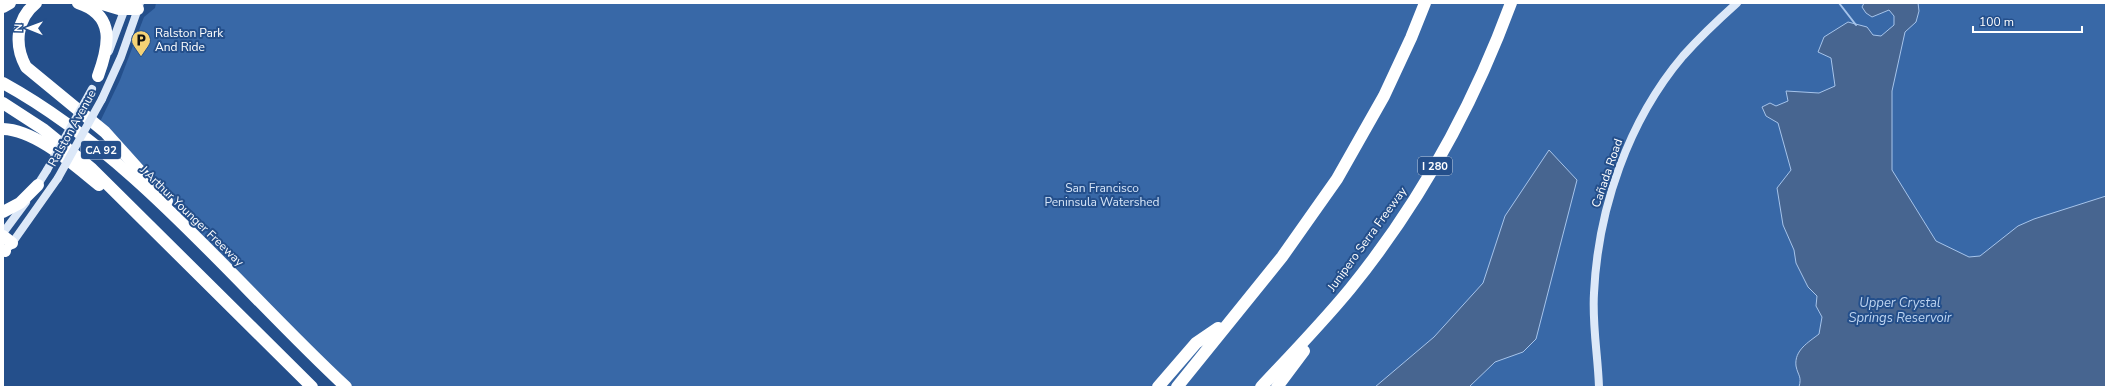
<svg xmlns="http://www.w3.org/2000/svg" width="2109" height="390" font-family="'Nunito Sans',sans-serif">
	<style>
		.green { fill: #3868a7 }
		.water { fill: #476590; stroke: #a6c4eb }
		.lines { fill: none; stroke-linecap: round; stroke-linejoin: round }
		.stream { stroke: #a6c4eb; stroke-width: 2 }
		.secondary { stroke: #dce8f8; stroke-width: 8 }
		.highway { stroke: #fff; stroke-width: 12 }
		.secondary-bridge { stroke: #dce8f8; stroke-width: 8 }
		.labels { text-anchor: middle; stroke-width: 4; stroke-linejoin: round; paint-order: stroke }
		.shield { fill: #244f8b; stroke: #bdcadc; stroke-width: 1 }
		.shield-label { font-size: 11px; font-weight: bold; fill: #fff }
		.poi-label { font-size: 12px; fill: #fff; stroke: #244f8b; text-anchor: start }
		.street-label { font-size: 12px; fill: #fff; stroke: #244f8b }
		.park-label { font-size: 12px; fill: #d6e5f8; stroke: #244f8b }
		.water-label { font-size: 13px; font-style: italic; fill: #bdd4f1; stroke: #244f8b }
	</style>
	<rect width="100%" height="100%" fill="#244f8b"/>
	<polygon class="green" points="156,3 2106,3 2106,387 346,387 188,229 98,126 120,80 144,17 155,8"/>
	<g class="water">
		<path d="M 1864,3 L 1918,3 L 1919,11 L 1916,22 L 1905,32 L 1892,91 L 1892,170 L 1936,241 L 1969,257 L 1980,256 L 2018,226 L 2034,219 L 2106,196 L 2106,387 L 1799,387 C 1802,376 1798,376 1796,366 C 1794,350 1809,342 1819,334 L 1822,317 L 1816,306 L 1817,296 L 1808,287 L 1796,263 L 1794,250 L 1783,225 L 1777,188 L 1791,170 L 1778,123 L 1766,116 L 1762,107 L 1770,103 L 1776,106 L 1788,101 L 1786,91 L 1819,93 L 1835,86 L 1831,58 L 1818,52 L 1824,37 L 1848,22 L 1867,27 L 1873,35 L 1881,36 L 1894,25 L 1894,16 L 1889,10 L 1872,17 L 1866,13 L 1862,7 Z"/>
		<polygon points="1549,150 1577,180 1536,339 1523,352 1495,362 1469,387 1375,387 1434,337 1483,283 1505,216"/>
	</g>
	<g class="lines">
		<polyline class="stream" points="1839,3 1856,25"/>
		<g class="secondary">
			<polyline points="109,51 127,3"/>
			<polyline points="102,99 121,57 140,3"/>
			<polyline points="35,189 47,170"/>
			<polyline points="3,233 26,202"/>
			<polyline points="10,246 58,178"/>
			<path d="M 1599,387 C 1598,356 1592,325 1594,293 C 1598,209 1628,121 1683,56 C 1700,37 1718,20 1737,3"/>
		</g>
		<g class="highway">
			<path d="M 36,3 C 16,19 14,45 26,67 L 105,132 L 167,201"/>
			<path d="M 78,3 C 116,15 109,46 98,76"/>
			<polyline points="99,3 119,9 138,9"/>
			<polyline points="3,7 10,3"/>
			<path d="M 3,83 C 136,156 236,285 346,387"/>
			<polyline points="3,103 43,129 92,169 312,387"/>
			<path d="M 3,129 C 36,130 74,165 99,185"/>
			<polyline points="3,212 20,203 38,185"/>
			<polyline points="3,236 12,243"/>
			<polyline points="3,250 5,251"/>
			<polyline points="1158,387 1196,343 1218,328"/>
			<polyline points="1177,387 1282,257 1337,179 1384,96 1411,38 1425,3"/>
			<path d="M 1261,387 C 1291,355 1322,323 1350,289 C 1419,204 1473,106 1511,3"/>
			<polyline points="1277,387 1304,351"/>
		</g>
		<g class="secondary-bridge">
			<polyline points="47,170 92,89"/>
			<polyline points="58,178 102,99"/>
		</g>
	</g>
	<defs>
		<g id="parking-pin" transform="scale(1)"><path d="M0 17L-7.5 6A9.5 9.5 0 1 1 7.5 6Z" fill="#f5d275" stroke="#244f8b"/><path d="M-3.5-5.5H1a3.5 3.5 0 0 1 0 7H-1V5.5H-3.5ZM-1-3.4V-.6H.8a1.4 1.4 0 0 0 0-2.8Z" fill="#111"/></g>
	</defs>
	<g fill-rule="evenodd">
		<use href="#parking-pin" x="141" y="40"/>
	</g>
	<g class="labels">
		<g class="shield">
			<rect x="81" y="141" width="40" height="18" rx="3"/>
			<rect x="1418" y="157" width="34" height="18" rx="3"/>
		</g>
		<g class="shield-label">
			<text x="101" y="154">CA 92</text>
			<text x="1435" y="170">I 280</text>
		</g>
		<g class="poi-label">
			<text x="155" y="37">Ralston Park<tspan x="155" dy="14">And Ride</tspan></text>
		</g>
		<g class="street-label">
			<text transform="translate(72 128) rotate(-61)" y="4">Ralston Avenue</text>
			<text transform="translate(1607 173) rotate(-71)" y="4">Cañada Road</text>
			<text transform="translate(192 216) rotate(44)" y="4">J Arthur Younger Freeway</text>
			<text transform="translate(1367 239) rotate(-54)" y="4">Junipero Serra Freeway</text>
		</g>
		<g class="park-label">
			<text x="1102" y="192">San Francisco<tspan x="1102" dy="14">Peninsula Watershed</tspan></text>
		</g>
		<g class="water-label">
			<text x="1900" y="307">Upper Crystal<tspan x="1900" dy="15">Springs Reservoir</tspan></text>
		</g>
	</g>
	<rect width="2109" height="390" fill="none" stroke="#ffffff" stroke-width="8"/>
	<g transform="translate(28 28) rotate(271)" stroke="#244f8b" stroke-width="3" paint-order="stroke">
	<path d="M0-3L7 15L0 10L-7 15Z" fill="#ffffff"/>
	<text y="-6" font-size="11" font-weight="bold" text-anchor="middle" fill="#ffffff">N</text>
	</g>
	<path d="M1973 26v6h109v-6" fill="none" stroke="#ffffff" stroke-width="2"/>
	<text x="1979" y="26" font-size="12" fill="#ffffff" stroke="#244f8b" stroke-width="3" paint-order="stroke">100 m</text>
</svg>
